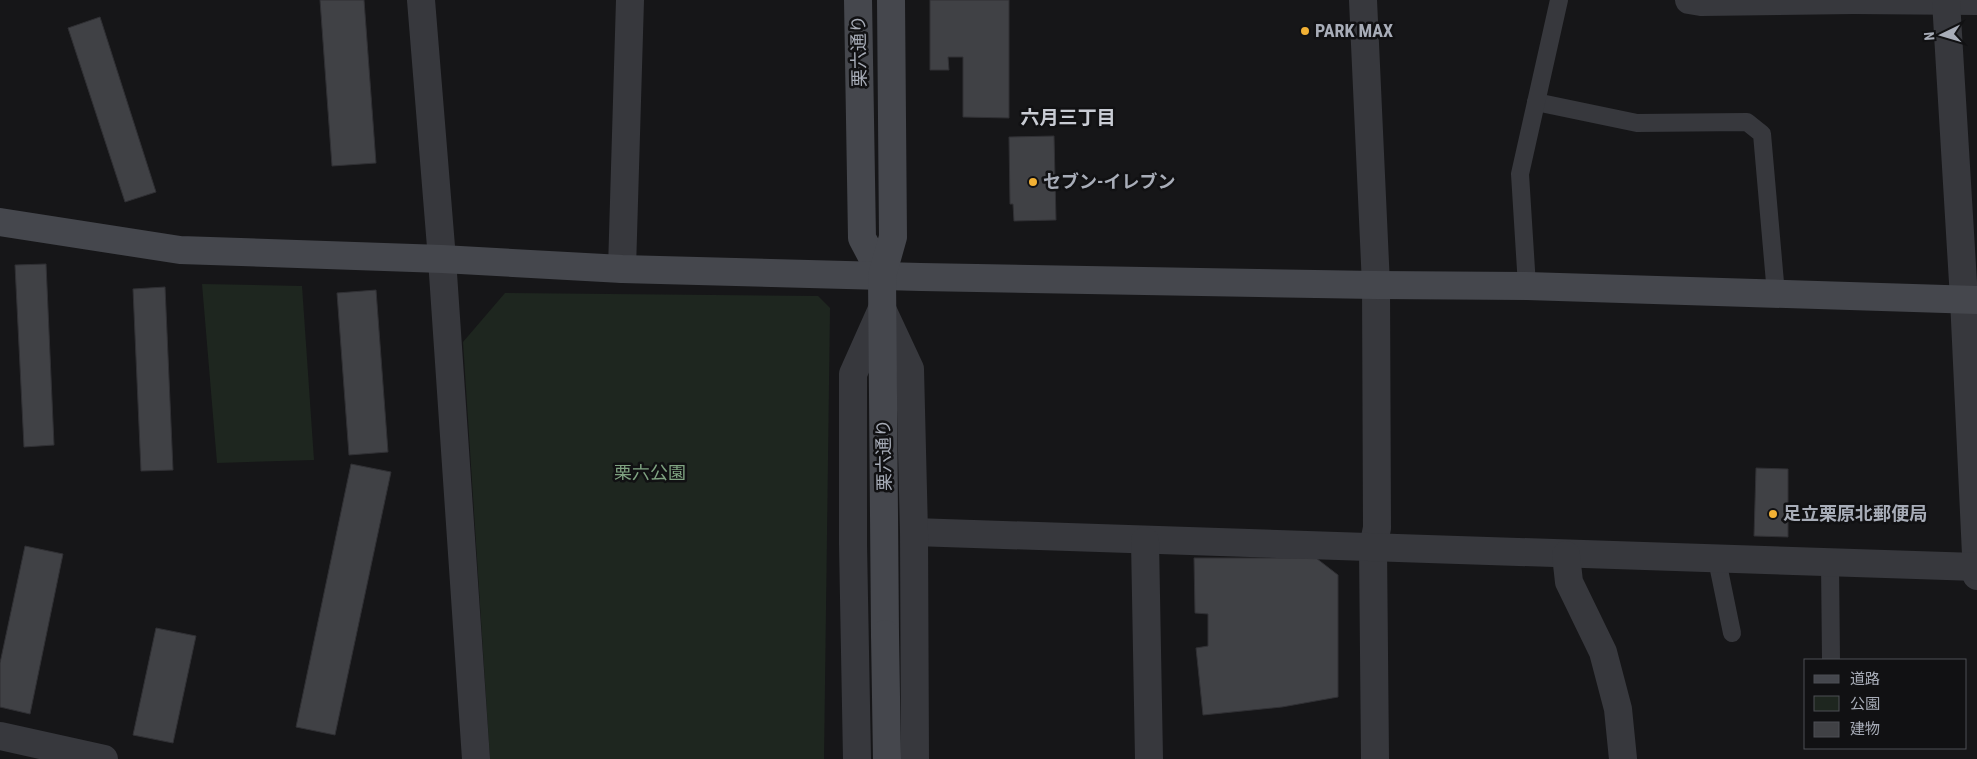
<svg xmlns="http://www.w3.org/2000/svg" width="1977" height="759" font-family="'Roboto Condensed','Noto Sans JP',sans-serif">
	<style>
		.green { fill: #1e261f }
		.building { fill: #404145; stroke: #303034 }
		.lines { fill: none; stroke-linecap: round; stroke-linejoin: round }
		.lane { stroke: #37383d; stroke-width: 18 }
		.street { stroke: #37383d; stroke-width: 28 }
		.secondary { stroke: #45474d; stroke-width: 28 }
		.secondary-bridge { stroke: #45474d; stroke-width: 28 }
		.poi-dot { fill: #f2b134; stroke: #111113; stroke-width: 2 }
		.labels { text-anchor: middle; stroke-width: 5; stroke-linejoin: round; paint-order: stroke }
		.poi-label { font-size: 18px; font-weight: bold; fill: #a8adb8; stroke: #111113; text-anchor: start }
		.street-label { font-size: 18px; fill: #a8adb8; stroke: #111113 }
		.park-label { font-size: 18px; fill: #7fa381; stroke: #111113 }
		.neighbourhood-label { font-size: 19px; font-weight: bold; fill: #c9ccd4; stroke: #111113 }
	</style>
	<rect width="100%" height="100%" fill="#161618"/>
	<g class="green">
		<polygon points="202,284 302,286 314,460 217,463"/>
		<polygon points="505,293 818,296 830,308 824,759 490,759 463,342"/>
	</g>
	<g class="building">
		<polygon points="320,0 364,0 376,163 332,166"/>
		<polygon points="930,0 1009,0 1009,118 963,117 963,57 948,57 949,70 930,70"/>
		<polygon points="100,17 156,192 125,202 68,28"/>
		<polygon points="1054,136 1056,220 1014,221 1013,204 1010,204 1009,137"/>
		<polygon points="46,264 54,445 24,447 15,265"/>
		<polygon points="165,287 173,470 141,471 133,289"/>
		<polygon points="376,290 388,452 349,455 337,293"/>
		<polygon points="351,464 391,472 335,735 296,727"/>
		<polygon points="1756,468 1788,469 1788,537 1754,536"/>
		<polygon points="25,546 63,554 30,714 0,707 0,663"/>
		<polygon points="1194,558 1316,558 1338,575 1338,697 1282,707 1203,715 1196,648 1208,646 1208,614 1195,613"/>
		<polygon points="156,628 196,636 173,743 133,735"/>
	</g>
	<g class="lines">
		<g class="lane">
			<polyline points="1536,102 1637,123 1747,122 1762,134 1776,294"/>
			<polyline points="1527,286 1520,174 1559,0"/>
			<polyline points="1717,560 1732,633"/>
			<polyline points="1830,563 1831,660"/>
		</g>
		<g class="street">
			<polyline points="421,0 442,259 476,759"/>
			<polyline points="1363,0 1376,285 1377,528 1373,547 1375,759"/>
			<polyline points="1689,0 1701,2 1853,0 1977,1"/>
			<polyline points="1946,1 1964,299 1977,576"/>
			<polyline points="622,269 630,0"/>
			<polyline points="914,532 1977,567"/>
			<polyline points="1145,541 1149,759"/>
			<polyline points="1566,555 1569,582 1603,652 1618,709 1623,759"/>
			<polyline points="0,736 104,759"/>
			<polyline points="857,759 853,544 853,374 882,309 910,369 914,532 915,759"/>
		</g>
		<g class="secondary">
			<polyline points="858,0 862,238 882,276"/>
			<polyline points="0,222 180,250 442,259 622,269 921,277 1376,285 1527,286 1977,300"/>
			<polyline points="885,634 882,276 893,237 891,0"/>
		</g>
		<polyline class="secondary-bridge" points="885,634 887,759"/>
	</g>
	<g class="poi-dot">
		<circle cx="1305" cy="31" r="5"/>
		<circle cx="1033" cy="182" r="5"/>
		<circle cx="1773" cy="514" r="5"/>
	</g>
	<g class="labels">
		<g class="poi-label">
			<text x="1315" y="37">PARK MAX</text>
			<text x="1043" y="188">セブン-イレブン</text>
			<text x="1783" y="520">足立栗原北郵便局</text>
		</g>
		<g class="street-label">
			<text transform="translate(859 51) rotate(-91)" y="6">栗六通り</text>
			<text transform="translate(884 455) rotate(-91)" y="6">栗六通り</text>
		</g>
		<g class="park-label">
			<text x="650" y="479">栗六公園</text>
		</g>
		<g class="neighbourhood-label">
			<text x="1068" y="124">六月三丁目</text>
		</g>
	</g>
	<rect x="1804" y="659" width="162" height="90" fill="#111113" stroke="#4d4f55"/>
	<rect x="1814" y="675" width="25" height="8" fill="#45474d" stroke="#4d4f55"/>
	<text x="1850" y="684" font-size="15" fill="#a8adb8">道路</text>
	<rect x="1814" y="696" width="25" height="15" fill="#1e261f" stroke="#4d4f55"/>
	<text x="1850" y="709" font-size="15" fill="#a8adb8">公園</text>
	<rect x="1814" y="722" width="25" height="15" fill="#404145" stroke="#4d4f55"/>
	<text x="1850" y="734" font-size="15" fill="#a8adb8">建物</text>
	<g transform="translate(1942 35) rotate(265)" stroke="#111113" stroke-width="4" paint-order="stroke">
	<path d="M0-4L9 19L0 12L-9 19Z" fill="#a8adb8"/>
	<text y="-8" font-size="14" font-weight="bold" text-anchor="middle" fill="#a8adb8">N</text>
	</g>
</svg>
